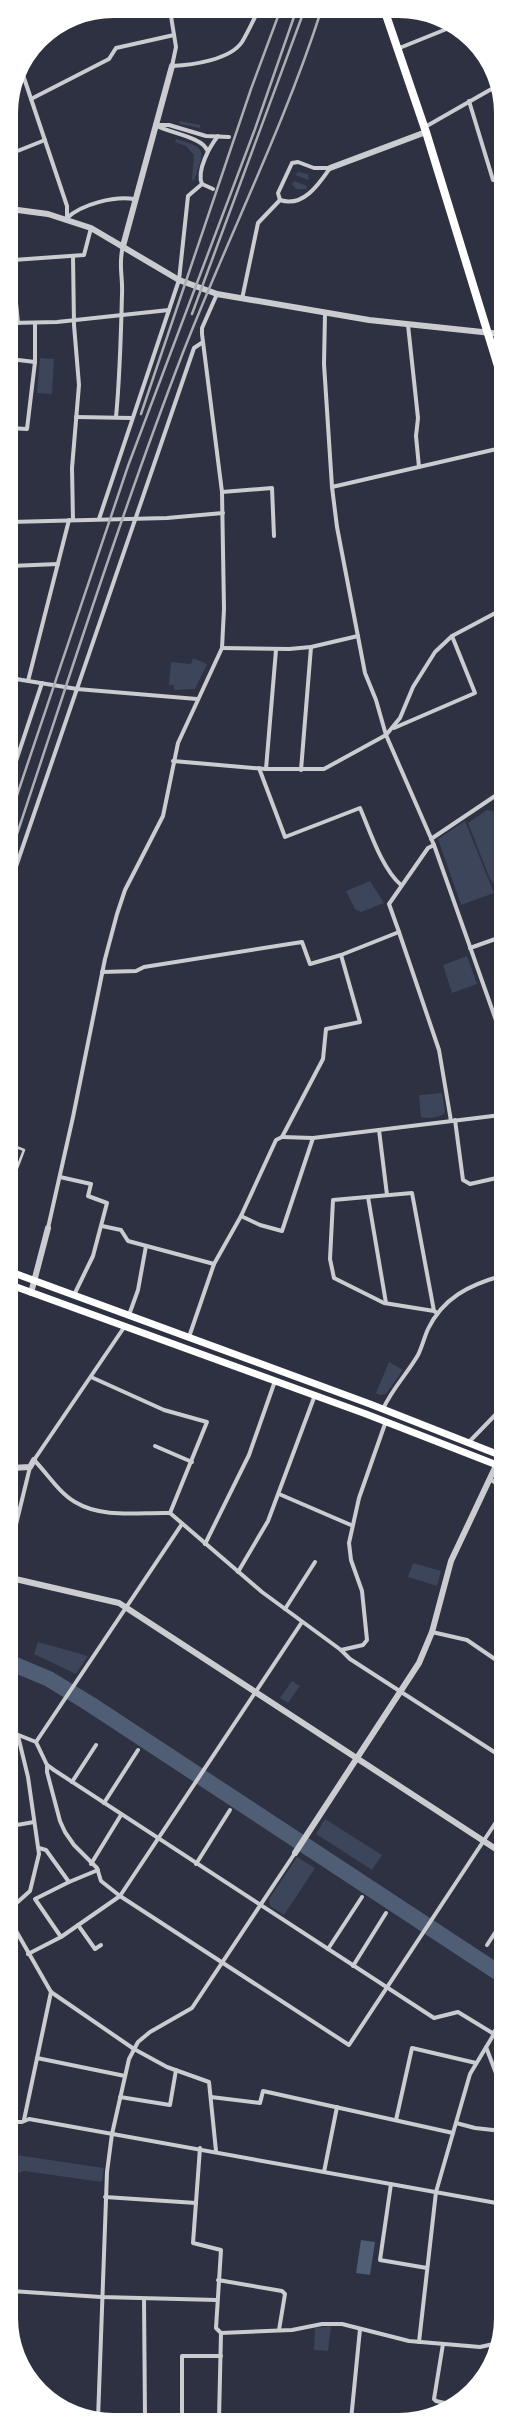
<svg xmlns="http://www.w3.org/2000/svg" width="512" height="2431" font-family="Karla,sans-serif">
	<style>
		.green { fill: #3c4559 }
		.water { fill: #4f5d75 }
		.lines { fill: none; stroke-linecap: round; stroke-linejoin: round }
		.river { stroke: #4f5d75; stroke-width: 16 }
		.service { stroke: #caccd0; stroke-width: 2.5 }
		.minor { stroke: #caccd0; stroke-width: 4 }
		.tertiary { stroke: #caccd0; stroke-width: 6 }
		.secondary { stroke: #fff; stroke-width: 7 }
		.primary { stroke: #fff; stroke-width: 8 }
		.rail { stroke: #abadb3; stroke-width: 2.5 }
		.rim { fill: none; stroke: #fff; stroke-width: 2 }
	</style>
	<rect width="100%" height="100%" fill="#2d3142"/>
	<g class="green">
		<polygon points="180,121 200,125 200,128 179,124"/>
		<path d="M 176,139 C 209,148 204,151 194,181 L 192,180 L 194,155 L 186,146 L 175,142 Z"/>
		<polygon points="298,172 308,174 309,180 295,175"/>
		<polygon points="294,181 307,186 306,189 296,189 292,184"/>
		<polygon points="40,358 54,359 52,394 37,393"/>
		<polygon points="193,658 207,664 195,689 174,690 174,685 169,685 171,662 191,664"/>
		<polygon points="487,810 493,811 501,830 501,883 495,885 490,879 468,823"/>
		<polygon points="465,821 494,893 461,905 438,839"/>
		<polygon points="370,881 384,903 361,912 355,909 346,891"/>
		<polygon points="467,956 477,984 452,993 443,965"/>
		<path d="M 442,1093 L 445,1112 C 440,1118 428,1119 421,1117 L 419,1095 Z"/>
		<polygon points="389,1362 403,1370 386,1394 380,1395 376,1393"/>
		<polygon points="413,1563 441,1571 437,1586 408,1577"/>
		<polygon points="38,1642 88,1656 76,1674 34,1654"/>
		<polygon points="292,1681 300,1686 288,1703 280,1698"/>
		<polygon points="325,1819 382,1855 372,1870 316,1834"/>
		<polygon points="297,1857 315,1868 284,1915 270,1906 269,1899"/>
		<polygon points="16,2155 104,2168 102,2182 24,2171 11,2175"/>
		<polygon points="331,2326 328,2351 314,2350 315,2328"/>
	</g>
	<polygon class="water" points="361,2240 375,2242 370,2275 356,2273"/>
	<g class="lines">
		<polyline class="river" points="11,1663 49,1679 90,1704 502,1975"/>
		<polyline class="service" points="11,1145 24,1150 11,1184"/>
		<g class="minor">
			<path d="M 170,10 L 176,47 L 172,66 C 192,65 230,60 242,42 C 248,32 253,21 258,11"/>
			<polyline points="397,49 454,26"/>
			<polyline points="21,69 67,206 67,218"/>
			<polyline points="31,99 109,59 116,48 174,35"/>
			<polyline points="469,101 493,180 501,181"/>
			<polyline points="155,125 169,125 206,136 229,137"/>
			<path d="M 155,125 C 169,133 202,137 207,150"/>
			<polyline points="425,127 495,87"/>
			<polyline points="10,154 45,140"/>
			<path d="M 213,189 L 202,184 C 196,171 210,146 218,136"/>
			<polyline points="280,200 278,193 292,163 298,162 314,168 330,168"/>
			<path d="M 280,200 C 303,208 319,184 330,168"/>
			<path d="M 67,218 C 82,204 114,196 134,199"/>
			<polyline points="10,242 18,323"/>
			<polyline points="73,256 74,325 79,385 72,468 73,520"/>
			<polyline points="13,260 84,255 91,228"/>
			<polyline points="242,299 258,223 280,200"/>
			<polyline points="325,314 324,364 332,487 337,527 365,673 376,700 386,735 434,845 498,1026 501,1051"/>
			<polyline points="10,323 57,322 169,310"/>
			<polyline points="408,325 418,418 416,436 419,467"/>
			<polyline points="10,359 35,362"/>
			<polyline points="76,417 132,418"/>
			<path d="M 116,417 C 120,376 121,335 122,294 C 123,275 118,265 123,246"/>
			<polyline points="10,428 27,429 35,362 35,323"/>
			<polyline points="332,487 501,448"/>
			<polyline points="222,492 272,488 274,536"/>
			<polyline points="99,519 179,280 188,196 202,184"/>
			<polyline points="10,522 167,518 223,513"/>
			<polyline points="10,566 58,564"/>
			<polyline points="222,648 289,649 311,647 358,636"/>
			<polyline points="10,678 77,689 197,699"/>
			<polyline points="28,681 69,520"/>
			<polyline points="10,689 17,679"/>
			<polyline points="394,728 475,693 452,636"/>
			<polyline points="173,761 266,769 324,769 386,735 400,718 413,687 435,652 452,636 501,610"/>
			<path d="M 259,768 L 285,837 L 360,808 C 370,831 382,869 401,885"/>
			<polyline points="266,769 276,650"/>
			<polyline points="301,770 311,647"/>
			<polyline points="10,779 42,683"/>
			<polyline points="431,839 501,792"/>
			<polyline points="10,884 194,348 203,342"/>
			<polyline points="399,932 439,1050 451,1121"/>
			<polyline points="470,948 501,937"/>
			<polyline points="102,972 136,971 144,967 302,942 310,964 341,955 399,932 389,904 428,848 434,845"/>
			<polyline points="455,1120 463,1180 470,1184 501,1177"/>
			<polyline points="379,1130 387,1195"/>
			<polyline points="282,1137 313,1138 501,1115"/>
			<polyline points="60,1177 91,1184 88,1196 107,1203 93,1256 74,1295"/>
			<polyline points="368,1197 386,1303"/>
			<polyline points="241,1216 260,1225 282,1231 313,1138"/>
			<polyline points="102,1226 121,1230 128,1241 214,1264"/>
			<polyline points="48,1228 73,1117 105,959 117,914 125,890 163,816 178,743 222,648 224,609 222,492 202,334 202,328 217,294"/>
			<polyline points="434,1311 384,1303 334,1278 330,1259 333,1200 412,1193 434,1311 437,1313"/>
			<polyline points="129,1315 138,1290 146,1246"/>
			<path d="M 125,1326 L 34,1460 C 47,1473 59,1493 75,1502 C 103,1519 140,1512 170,1513 L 262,1592 L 341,1650 L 350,1659 L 502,1757"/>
			<polyline points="189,1337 214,1264 241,1216 276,1140 282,1137 323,1059 326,1029 360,1022 341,955"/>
			<polyline points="91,1377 164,1410 207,1422 170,1513"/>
			<path d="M 383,1409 C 392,1389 407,1374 418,1355 C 422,1347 424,1338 428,1329 C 443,1298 469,1285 501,1276"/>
			<polyline points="469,1442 502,1408"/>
			<polyline points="155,1446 192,1462"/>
			<polyline points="490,1479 502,1487"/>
			<polyline points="279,1494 351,1525"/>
			<polyline points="182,1524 36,1742 47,1765 54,1770 434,2018 458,2012 494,2034 470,2074 436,2192 419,2342"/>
			<polyline points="205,1544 249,1455 275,1381"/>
			<polyline points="11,1545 30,1467"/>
			<polyline points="238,1572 268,1521 315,1395"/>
			<polyline points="285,1609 315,1562"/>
			<polyline points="432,1632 467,1640 502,1664"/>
			<polyline points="341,1650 363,1645 367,1640 362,1591 351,1560 349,1543 359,1498 386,1421"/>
			<polyline points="11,1732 36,1742"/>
			<polyline points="47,1765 47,1772 60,1821 65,1832 74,1845 97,1868 101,1881 120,1896 349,2045 502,1813"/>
			<polyline points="72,1782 96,1745"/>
			<polyline points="104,1803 138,1750"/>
			<polyline points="11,1826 34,1822"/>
			<polyline points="39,1848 46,1850 69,1882"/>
			<polyline points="91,1864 121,1815"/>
			<polyline points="196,1864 230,1810"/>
			<polyline points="11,1908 30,1891 39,1854 28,1777 18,1736"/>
			<polyline points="11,1922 51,1992 134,2049 167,2067 209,2082 216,2151"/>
			<polyline points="78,1925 95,1949 101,1945"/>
			<polyline points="61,1937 35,1899 69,1882 98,1870"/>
			<polyline points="487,1945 502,1922"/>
			<polyline points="328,1949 362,1897"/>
			<polyline points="28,1954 61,1937 120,1896 302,1622"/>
			<polyline points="353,1966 386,1913"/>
			<polyline points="486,2047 502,2089"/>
			<polyline points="37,2058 125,2076"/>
			<polyline points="120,2097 170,2105 176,2070"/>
			<polyline points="211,2097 260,2103 263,2091 453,2133"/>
			<polyline points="24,2120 51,1992"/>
			<polyline points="396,2120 412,2048 476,2063"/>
			<polyline points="11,2122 22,2122 29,2119 502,2204"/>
			<polyline points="456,2123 475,2128 502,2131"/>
			<polyline points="200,2148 193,2243 221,2250 216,2328 221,2333 219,2419"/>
			<polyline points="324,2172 337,2107"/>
			<polyline points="391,2184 380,2260 427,2268"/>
			<polyline points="105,2197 196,2203"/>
			<polyline points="218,2280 282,2291 285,2294 279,2330"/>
			<polyline points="11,2291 101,2297 217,2300"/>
			<polyline points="144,2299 145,2419"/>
			<polyline points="221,2333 292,2330 322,2324 342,2324 409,2341 480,2347 498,2343"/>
			<polyline points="443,2344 434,2399 436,2401 449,2404 451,2406"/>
			<polyline points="98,2419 107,2172 112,2134 129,2059 138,2042 150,2032 192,2008 295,1853"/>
			<polyline points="182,2419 182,2356 221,2356"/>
			<polyline points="351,2420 360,2329"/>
		</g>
		<g class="tertiary">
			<polyline points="330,168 426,132"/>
			<polyline points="10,209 48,214 91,228 179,280 217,294 369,320 501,334"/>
			<polyline points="123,246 172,66"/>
			<polyline points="31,1293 48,1228"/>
			<polyline points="11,1468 30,1467 34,1460"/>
			<polyline points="11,1578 119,1603 502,1853"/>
			<polyline points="295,1853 419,1663 432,1632 451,1561 501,1455"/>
			<polyline points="494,2034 502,2022"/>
		</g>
		<g class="secondary">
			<polyline points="11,1272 370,1404 502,1456"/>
			<polyline points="11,1285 366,1414 502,1467"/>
		</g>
		<polyline class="primary" points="385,12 426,132 501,376"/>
		<g class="rail">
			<polyline points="192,314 304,11"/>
			<polyline points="141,414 251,89 280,11"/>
			<polyline points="10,816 128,466 255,129 296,11"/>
			<path d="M 10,855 C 66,688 119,519 182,355 C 227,239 283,129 321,11"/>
		</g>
	</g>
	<path d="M0 0H512V2431H0ZM113 17H399A96 96 0 0 1 495 113V2318A96 96 0 0 1 399 2414H113A96 96 0 0 1 17 2318V113A96 96 0 0 1 113 17Z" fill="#fff" fill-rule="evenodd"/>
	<path class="rim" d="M113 17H399A96 96 0 0 1 495 113V2318A96 96 0 0 1 399 2414H113A96 96 0 0 1 17 2318V113A96 96 0 0 1 113 17Z"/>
</svg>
